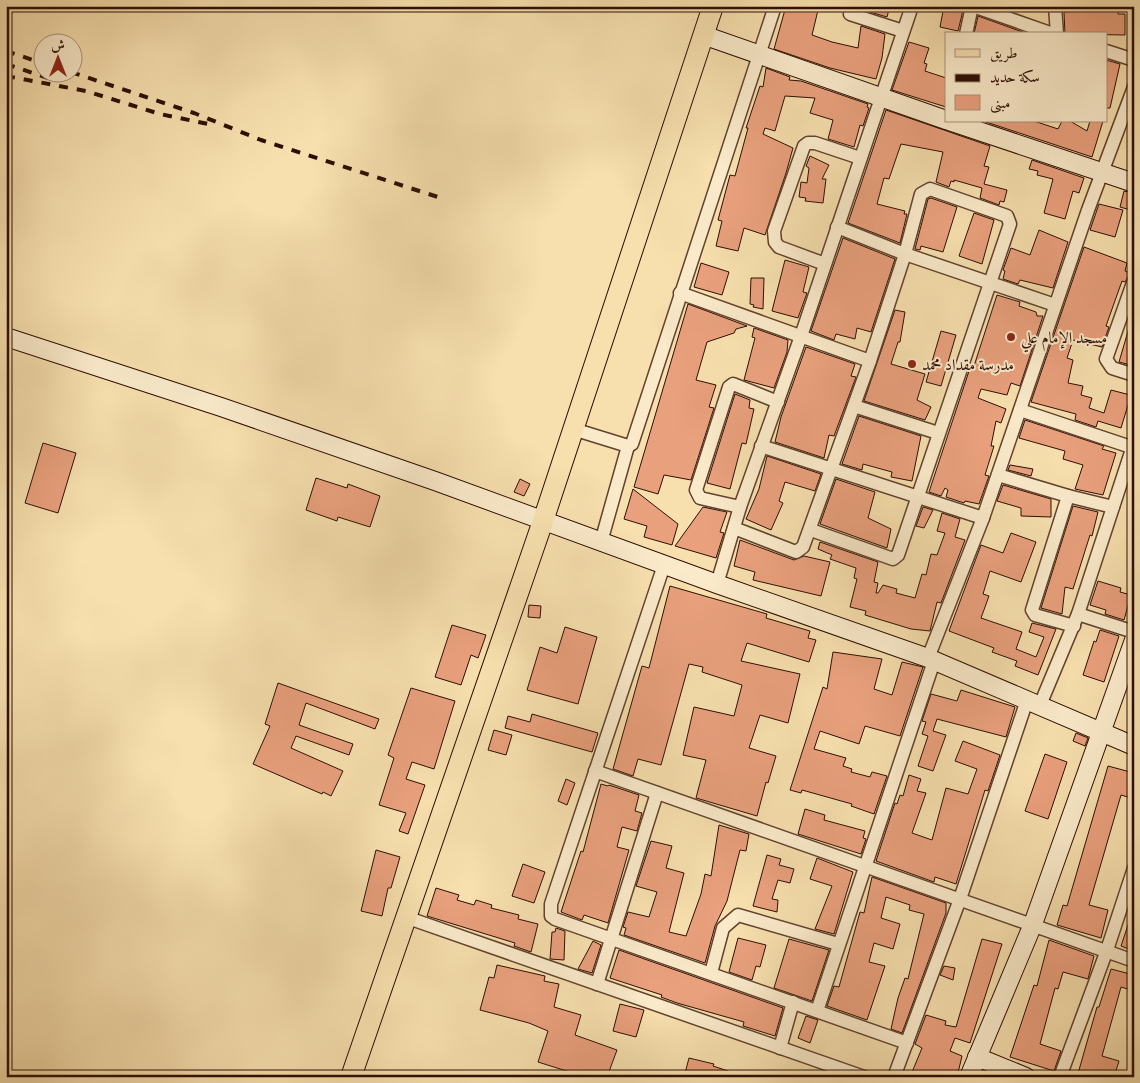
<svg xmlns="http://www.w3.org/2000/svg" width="1140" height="1083" font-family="'Gentium Book Plus',Amiri,serif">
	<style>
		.building { fill: #e9a07d; stroke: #2d0e03 }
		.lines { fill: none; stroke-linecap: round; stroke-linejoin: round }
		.street-casing { stroke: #60422e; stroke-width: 15 }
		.secondary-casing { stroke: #2d0e03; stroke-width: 20 }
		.primary-casing { stroke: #2d0e03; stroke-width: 22 }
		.street { stroke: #faeaca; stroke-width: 12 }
		.secondary { stroke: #faeaca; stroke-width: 18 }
		.primary { stroke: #f7dfae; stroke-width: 20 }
		.rail { stroke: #2d0e03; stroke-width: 4; stroke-dasharray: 9 9; stroke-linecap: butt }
		.poi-dot { fill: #8f2418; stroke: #faeaca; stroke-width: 2 }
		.labels { text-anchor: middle; stroke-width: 4; stroke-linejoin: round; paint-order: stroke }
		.poi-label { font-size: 16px; fill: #2d0e03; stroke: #faeaca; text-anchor: start }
	</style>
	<rect width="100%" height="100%" fill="#f7dfae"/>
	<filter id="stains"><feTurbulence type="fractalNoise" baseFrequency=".004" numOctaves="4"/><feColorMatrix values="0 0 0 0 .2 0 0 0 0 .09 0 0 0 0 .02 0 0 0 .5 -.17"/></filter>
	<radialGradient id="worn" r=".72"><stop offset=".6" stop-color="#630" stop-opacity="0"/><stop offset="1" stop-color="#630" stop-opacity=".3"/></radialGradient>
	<g class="building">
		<polygon points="786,6 819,6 812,35 832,42 858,48 861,26 885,34 882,58 876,79 830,68 774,49"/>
		<polygon points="863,6 890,6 887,17 863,10"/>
		<polygon points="944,6 964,6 958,31 940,27"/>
		<polygon points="1078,6 1118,6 1118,14 1125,14 1125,35 1065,34 1064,12 1079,11"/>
		<polygon points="978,16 1028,34 974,34"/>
		<polygon points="909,42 929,48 924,63 927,64 925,71 946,78 946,107 892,90"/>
		<polygon points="1106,60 1120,64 1110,108 1106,108"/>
		<polygon points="766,68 790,77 789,80 801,81 868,104 867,107 869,108 863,126 860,125 854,147 828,139 833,120 810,113 815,98 785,96 775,131 765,128 763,134 793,148 786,173 765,235 744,228 738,251 716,246 722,221 718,220 730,175 735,176 748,128 746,128 760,86 763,87"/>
		<polygon points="886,110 990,146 984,166 989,167 984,184 1007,190 1004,202 1000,201 999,205 980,198 982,188 954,180 954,182 951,181 949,187 936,182 943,152 901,144 889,179 884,178 877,204 905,211 904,214 907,214 900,243 848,223"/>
		<polygon points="983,121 1034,121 1058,129 1062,121 1070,121 1087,131 1090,121 1103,121 1092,157"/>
		<polygon points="810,156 829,165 822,179 826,179 823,203 805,201 806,198 799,197 801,182 807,183 809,168 806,166"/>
		<polygon points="1032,160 1084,178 1079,193 1073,191 1065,219 1044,213 1053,179 1037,175 1038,171 1029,169"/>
		<polygon points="1124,191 1134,193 1134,211 1120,207"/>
		<polygon points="931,198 957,207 943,252 921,246 920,250 915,249 928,199"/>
		<polygon points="1099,204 1123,210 1115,237 1090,230"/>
		<polygon points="974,213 994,220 982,264 959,256"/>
		<polygon points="1039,230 1068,242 1053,288 1020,280 1018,284 1003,279 1005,271 1003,270 1011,248 1030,255"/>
		<polygon points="843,238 895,259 871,332 857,328 855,339 836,334 834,340 811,331"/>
		<polygon points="1084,247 1127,263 1125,271 1130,273 1125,282 1122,281 1106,326 1109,327 1102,347 1073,340 1067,358 1073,360 1068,383 1083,386 1081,395 1092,398 1089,408 1104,413 1111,390 1134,396 1131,406 1128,405 1121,428 1098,421 1096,427 1075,420 1076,414 1031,402"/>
		<polygon points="785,260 809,267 803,292 807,293 798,318 772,311"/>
		<polygon points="701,263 729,272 722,295 694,287"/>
		<polygon points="751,278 764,278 763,309 753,307 754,305 750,304"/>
		<polygon points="997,295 1020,302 1019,306 1036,312 1037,316 1043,316 1020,386 1011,383 1007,395 981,389 978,398 1006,409 1001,423 996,421 991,446 994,446 985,475 989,476 979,504 965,501 964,503 946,497 948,490 945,488 941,496 929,492 970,368 973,369"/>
		<polygon points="688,304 747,326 736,329 734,333 707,342 696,380 716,385 709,407 714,408 691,480 664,475 658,494 634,487"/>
		<polygon points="895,310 905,312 900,342 898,342 891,364 925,374 917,400 931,407 925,420 864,401"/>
		<polygon points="1131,321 1134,321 1134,366 1119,362"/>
		<polygon points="754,328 788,340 787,352 774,388 744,380 755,338 752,337"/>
		<polygon points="941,331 956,335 941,386 926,382"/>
		<polygon points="806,347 855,364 851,376 856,377 834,436 829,435 824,458 775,442 781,417"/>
		<polygon points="735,394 750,400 749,408 754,409 746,444 742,443 730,489 707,483"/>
		<polygon points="859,416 921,436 912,481 891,477 892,472 863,464 862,470 842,464"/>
		<polygon points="1025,420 1104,446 1102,449 1116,453 1103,495 1075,489 1083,465 1063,459 1065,451 1019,438"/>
		<polygon points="43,443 76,453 58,513 25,503"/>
		<polygon points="767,456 821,474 815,491 785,482 779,501 783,503 771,530 746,519 759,489"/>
		<polygon points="1010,465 1033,469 1031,476 1008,470"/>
		<polygon points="316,478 347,488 348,484 380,496 370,527 338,517 337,521 306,510"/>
		<polygon points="520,479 530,484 524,496 514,492"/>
		<polygon points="836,479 875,492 868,518 891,529 887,548 820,524"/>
		<polygon points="1003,485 1051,499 1051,517 1021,516 1021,508 997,501"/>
		<polygon points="633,489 678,524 672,545 644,537 647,526 624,519"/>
		<polygon points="1073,506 1098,512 1092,536 1090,535 1073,589 1065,587 1062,614 1041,608"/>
		<polygon points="703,507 727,512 720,532 724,533 716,558 675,546"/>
		<polygon points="923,507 933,510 924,528 916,526"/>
		<polygon points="942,513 960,519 955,537 965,540 941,603 937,602 930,631 911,629 865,615 866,611 850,607 857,579 854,578 856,568 830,559 832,555 818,549 820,542 878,562 874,582 878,583 876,593 878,593 883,585 897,589 896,593 915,598 922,574 926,575 931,554 937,555 945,533 937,531"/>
		<polygon points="1011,533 1036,542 1021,582 990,571 983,594 989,596 981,618 1022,632 1016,649 1036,657 1044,637 1029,632 1032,623 1056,629 1038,675 1015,666 1017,661 992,652 994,648 949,631 981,545 1003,553"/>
		<polygon points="740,540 794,560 804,556 830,562 821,596 753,580 755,572 734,566"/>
		<polygon points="1098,581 1121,588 1120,592 1131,595 1124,620 1105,614 1106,610 1090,605"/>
		<polygon points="670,586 767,614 766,618 810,631 808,638 816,640 809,662 747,643 741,661 800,674 788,723 760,715 749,748 776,756 768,783 766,782 757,816 696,798 706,760 683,755 694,707 734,716 742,685 702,672 703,667 689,664 661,765 638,759 633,776 613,769 642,666 649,668"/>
		<polygon points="529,605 541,606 540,618 528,617"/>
		<polygon points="452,625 486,635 478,658 471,655 461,685 435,677"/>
		<polygon points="565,627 597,637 578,704 527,690 540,647 557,653"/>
		<polygon points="1100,630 1119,636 1104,682 1083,675 1094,641 1096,642"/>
		<polygon points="833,652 882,659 874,689 892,695 902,662 923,667 900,736 865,726 859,744 820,731 814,749 846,758 843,766 852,769 851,772 870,777 872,772 887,776 874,814 851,806 852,804 802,790 801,793 790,790 823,687 827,689"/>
		<polygon points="278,683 379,719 375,729 306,703 299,725 353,744 349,755 296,736 291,748 343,771 331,796 323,792 322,794 253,764 270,726 265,724"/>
		<polygon points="411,688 455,701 434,769 412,762 406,779 425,785 408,834 399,831 406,813 379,805 394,758 388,755"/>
		<polygon points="961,690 1015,707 1006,737 937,719 933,731 946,735 933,771 918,766 928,736 922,734 926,722 922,721 931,694 957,701"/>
		<polygon points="532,714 598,733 592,752 505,728 508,716 530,722"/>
		<polygon points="494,730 512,735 506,755 488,750"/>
		<polygon points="1076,733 1088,738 1085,746 1073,741"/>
		<polygon points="963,741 1000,755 988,791 985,790 956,884 935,877 934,882 876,861 895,803 897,804 900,795 903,796 909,775 921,779 917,791 926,793 912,833 932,840 946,788 968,794 977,769 955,761"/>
		<polygon points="1045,754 1067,762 1048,819 1025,811"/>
		<polygon points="1108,766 1134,773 1134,799 1121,795 1089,905 1108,910 1101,938 1057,925 1063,905 1067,906"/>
		<polygon points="566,779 575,783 567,805 558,801"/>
		<polygon points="601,784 608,786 609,785 639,795 635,811 642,813 637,831 622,827 617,847 629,850 608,923 584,915 582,920 561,912 581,851 583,852"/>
		<polygon points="805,809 825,815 824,820 865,831 863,838 866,839 861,854 798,834"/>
		<polygon points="719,825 749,834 746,851 740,850 727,901 715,926 705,963 624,935 626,928 623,927 628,912 649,917 657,892 636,886 651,841 672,846 666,868 684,873 669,932 686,936 701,894 705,874 711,876"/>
		<polygon points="376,850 400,857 391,888 388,888 382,916 361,911"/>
		<polygon points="767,855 781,859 779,865 794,869 790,883 778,880 772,899 778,900 777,912 753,906"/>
		<polygon points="817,858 853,872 834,934 815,929 832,886 810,879"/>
		<polygon points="523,864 545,872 534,903 512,896"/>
		<polygon points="872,877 946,903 946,913 902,1033 891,1029 898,998 905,978 908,979 924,914 909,910 910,905 886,897 881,918 900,924 893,949 874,943 869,962 885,966 867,1020 827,1006 834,986 839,987 860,912 864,913"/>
		<polygon points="436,888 459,895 457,900 474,905 476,900 492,905 491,908 519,915 518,919 538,924 531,952 514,946 515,943 427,916"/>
		<polygon points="1132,913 1134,913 1134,951 1121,946"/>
		<polygon points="556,928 565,931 564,960 550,959 552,932 555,932"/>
		<polygon points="738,938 766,945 760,967 756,966 752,980 729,972"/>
		<polygon points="789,939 829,950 812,1001 774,988"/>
		<polygon points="982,939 1002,944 970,1043 955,1038 950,1051 962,1056 957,1077 910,1077 922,1048 915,1044 926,1015 946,1021 945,1025 956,1027"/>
		<polygon points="1049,940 1094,956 1088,979 1063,972 1058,989 1055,988 1040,1044 1061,1051 1054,1071 1010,1057 1034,985 1037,986"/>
		<polygon points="593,941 601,945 592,973 578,969"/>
		<polygon points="619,950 783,1008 775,1036 743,1026 744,1022 677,1003 661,997 662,995 610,978"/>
		<polygon points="497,965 545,976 544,981 559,984 554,1007 581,1015 575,1035 617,1050 607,1077 575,1077 576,1074 538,1062 548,1031 529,1023 480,1010 489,977 494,978"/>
		<polygon points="944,966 955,968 953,980 940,975"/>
		<polygon points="1111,969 1134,975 1134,991 1121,987 1102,1056 1119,1061 1114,1077 1077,1077 1097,1007 1099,1007"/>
		<polygon points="620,1004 644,1010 636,1037 613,1031"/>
		<polygon points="806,1016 818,1020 810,1043 798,1038"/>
		<polygon points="689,1058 714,1064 713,1066 740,1075 740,1077 684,1077"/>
	</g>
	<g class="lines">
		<g class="street-casing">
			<g id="street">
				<polyline points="853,6 850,14 903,31"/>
				<polyline points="973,6 1053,34"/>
				<polyline points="1055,6 1057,34"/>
				<polyline points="966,34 972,6"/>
				<polyline points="1106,51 1134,60"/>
				<polyline points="837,227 905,254 1055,305"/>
				<polyline points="825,264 779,247 775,242 774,231 804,146 808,143 815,143 860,158"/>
				<polyline points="1134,280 1106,359 1112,368 1134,375"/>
				<polyline points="680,293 870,361"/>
				<polyline points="854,406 938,433"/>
				<polyline points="1020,410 1134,448"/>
				<polyline points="573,429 628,446 632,444 775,6"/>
				<polyline points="761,446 983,518"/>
				<polyline points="998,475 1068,496 1032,610 1035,615 1074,626"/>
				<polyline points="1068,496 1113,507"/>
				<polyline points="740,507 700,498 696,490 729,387 733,384 778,402"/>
				<polyline points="734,528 796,552 803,547 870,361 905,254 921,194 930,189 1007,216 1010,224 898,555 893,559 811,530"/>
				<polyline points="601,542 628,446"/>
				<polyline points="664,565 551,904 551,916 555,919 907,1043"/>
				<polyline points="717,584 740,507 801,336 912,6"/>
				<polyline points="1078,614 1134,632"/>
				<polyline points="928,658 983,518 1088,210 1134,87"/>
				<polyline points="1040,705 1078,614 1134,443"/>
				<polyline points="595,771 1134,961"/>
				<polyline points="414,920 864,1077"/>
				<polyline points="711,973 723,928 738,915 838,944"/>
				<polyline points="597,984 657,793"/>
				<polyline points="817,1011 934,661"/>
				<polyline points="780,1048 793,1002"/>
				<polyline points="894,1077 960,899 1027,700"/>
				<polyline points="1060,1077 1107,950 1134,868"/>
			</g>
		</g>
		<g class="secondary-casing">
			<g id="secondary">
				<polyline points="703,35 946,120"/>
				<polyline points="949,121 1134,183"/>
				<polyline points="6,337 221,407 435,481 717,584 928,658 1134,746"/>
				<polyline points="977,1057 1026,1077"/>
				<polyline points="969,1077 1033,924 1134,640"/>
			</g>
		</g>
		<g class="primary-casing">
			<polyline id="primary" points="351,1077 543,521 713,6"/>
		</g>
		<use href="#street" class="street"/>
		<use href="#secondary" class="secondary"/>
		<use href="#primary" class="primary"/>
		<g class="rail">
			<polyline points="6,51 42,63"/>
			<polyline points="6,64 48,78"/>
			<polyline points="71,72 194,113 261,140 441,198"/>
			<polyline points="6,76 86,91 160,114 208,124"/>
		</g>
	</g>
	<g class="poi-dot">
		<circle cx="1011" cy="337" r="5"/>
		<circle cx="912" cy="364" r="5"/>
	</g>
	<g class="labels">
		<g class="poi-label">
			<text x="1021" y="343">مسجد الإمام علي</text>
			<text x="922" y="370">مدرسة مقداد محمد</text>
		</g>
	</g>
	<rect width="1140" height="1083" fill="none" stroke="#f7dfae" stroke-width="25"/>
	<rect x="8" y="8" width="1125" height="1068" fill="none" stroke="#2d0e03" stroke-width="2.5"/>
	<rect x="12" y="12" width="1115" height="1058" fill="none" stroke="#2d0e03"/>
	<rect x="945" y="32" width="162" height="90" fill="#faeaca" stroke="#a8927a"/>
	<rect x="955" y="49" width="25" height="8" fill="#f7dfae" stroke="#a8927a"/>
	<text x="990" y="58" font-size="15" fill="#2d0e03">طريق</text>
	<rect x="955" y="74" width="25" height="8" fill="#2d0e03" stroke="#a8927a"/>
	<text x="990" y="82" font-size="15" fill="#2d0e03">سكة حديد</text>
	<rect x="955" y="95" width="25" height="15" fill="#e9a07d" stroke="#a8927a"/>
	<text x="990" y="108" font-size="15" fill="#2d0e03">مبنى</text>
	<g transform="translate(58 58)"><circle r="24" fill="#faeaca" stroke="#a8927a"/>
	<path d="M0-4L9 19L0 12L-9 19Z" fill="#8f2418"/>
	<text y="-8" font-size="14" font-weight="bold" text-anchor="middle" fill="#2d0e03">ش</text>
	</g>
	<rect width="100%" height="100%" filter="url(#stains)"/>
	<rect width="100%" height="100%" fill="url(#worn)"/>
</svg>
